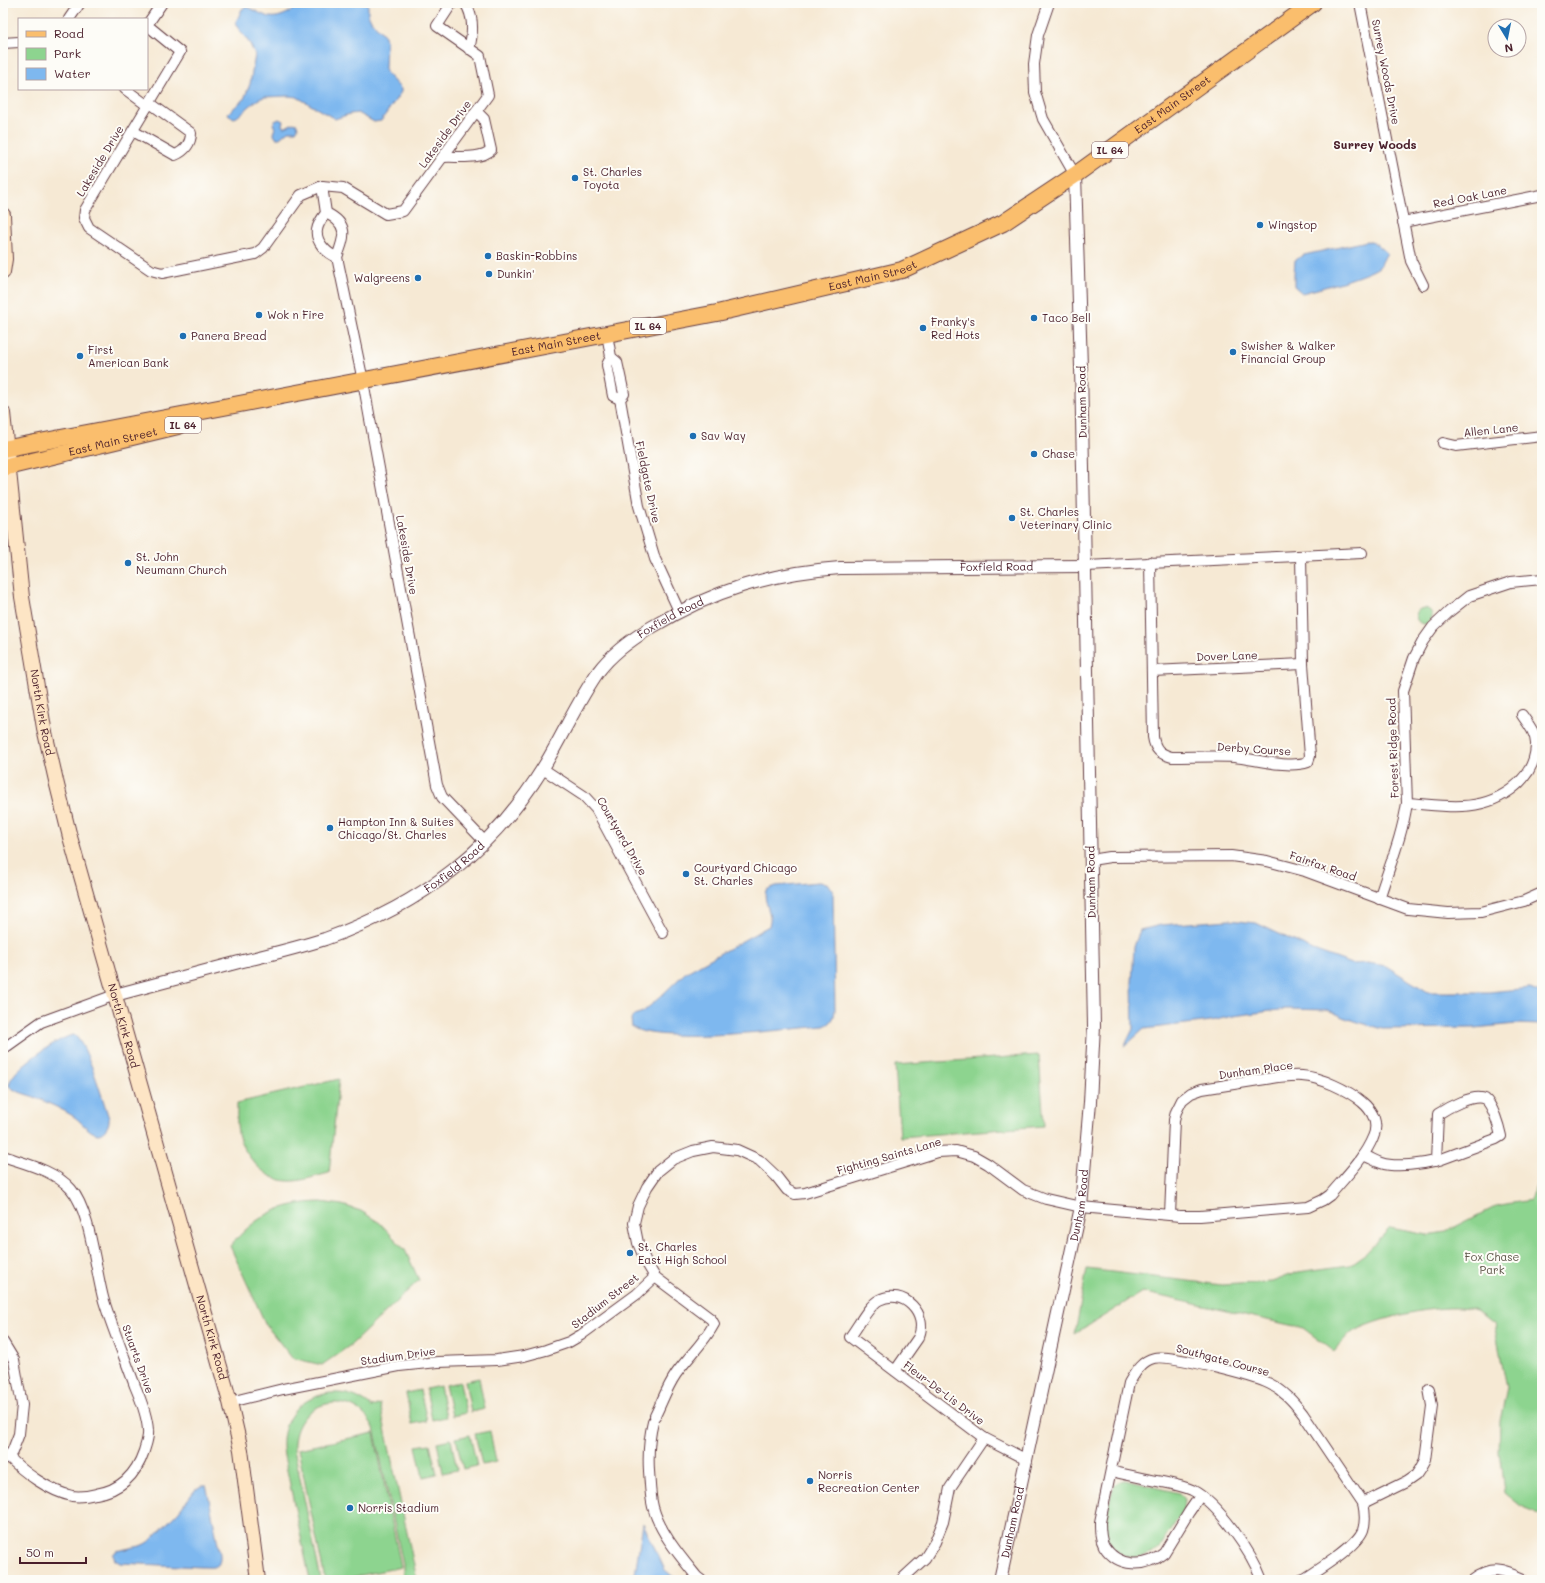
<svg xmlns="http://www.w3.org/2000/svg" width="1545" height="1583" font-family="Mali,sans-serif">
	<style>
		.green { fill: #8dd48f; stroke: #6c7a5d }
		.water { fill: #7eb8ef; stroke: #646c8d }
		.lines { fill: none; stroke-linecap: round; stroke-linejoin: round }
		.minor-casing { stroke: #643d44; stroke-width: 12 }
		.tertiary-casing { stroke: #643d44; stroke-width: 14 }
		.secondary-casing { stroke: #643d44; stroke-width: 16 }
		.primary-casing { stroke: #643d44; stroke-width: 18 }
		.minor { stroke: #fff; stroke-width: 10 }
		.tertiary { stroke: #fff; stroke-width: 12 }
		.secondary { stroke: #fde5c5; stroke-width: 14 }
		.primary { stroke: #fabe6d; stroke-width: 16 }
		.poi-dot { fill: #1f6fb2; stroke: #fdfcf7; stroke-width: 1.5 }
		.labels { text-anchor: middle; stroke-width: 4; stroke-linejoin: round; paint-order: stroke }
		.shield { fill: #fdfcf7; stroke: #806168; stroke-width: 1 }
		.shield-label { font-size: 10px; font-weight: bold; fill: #4a1f2b }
		.street-label { font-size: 11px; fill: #4a1f2b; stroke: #fdfcf7 }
		.poi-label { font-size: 11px; fill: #4a1f2b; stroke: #fdfcf7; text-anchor: start }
		.park-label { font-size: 11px; fill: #5e5549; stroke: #fdfcf7 }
		.neighbourhood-label { font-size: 12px; font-weight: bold; fill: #4a1f2b; stroke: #fdfcf7 }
	</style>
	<rect width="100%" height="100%" fill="#fdfcf7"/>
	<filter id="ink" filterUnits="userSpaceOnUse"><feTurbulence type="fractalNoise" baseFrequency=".025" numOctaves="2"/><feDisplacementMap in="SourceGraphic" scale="8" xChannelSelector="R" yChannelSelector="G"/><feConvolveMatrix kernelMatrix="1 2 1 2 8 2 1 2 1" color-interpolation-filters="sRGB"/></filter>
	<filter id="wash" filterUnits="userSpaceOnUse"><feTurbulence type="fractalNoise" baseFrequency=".012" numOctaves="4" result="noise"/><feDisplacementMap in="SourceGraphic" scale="16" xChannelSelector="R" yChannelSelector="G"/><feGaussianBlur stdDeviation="0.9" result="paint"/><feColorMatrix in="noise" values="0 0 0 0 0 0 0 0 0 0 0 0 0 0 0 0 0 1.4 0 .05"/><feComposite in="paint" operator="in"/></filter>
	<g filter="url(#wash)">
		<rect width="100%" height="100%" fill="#f6e9d4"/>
		<g class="green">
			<circle cx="1424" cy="616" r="8"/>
			<polygon points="1039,1055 1044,1126 900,1137 895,1065"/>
			<path d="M 339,1079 L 329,1173 C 316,1176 301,1182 287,1181 C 264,1179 246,1157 239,1137 C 236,1126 237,1114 237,1103 Z"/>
			<path d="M 1542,1172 L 1542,1515 L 1520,1506 L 1504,1493 L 1499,1452 L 1500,1421 L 1507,1387 L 1494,1324 C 1488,1320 1482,1314 1476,1311 C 1450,1301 1381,1317 1356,1330 C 1348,1334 1341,1345 1335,1352 L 1303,1328 L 1142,1292 L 1075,1334 L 1087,1269 L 1222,1285 L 1272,1282 L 1298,1272 L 1349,1265 L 1366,1253 L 1390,1228 L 1428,1235 L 1445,1232 L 1496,1206 L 1530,1200 Z"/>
			<path d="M 321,1202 L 342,1205 L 361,1211 L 380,1223 L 405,1250 L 419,1280 L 352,1344 L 322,1365 L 292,1358 L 266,1325 L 230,1246 C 257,1215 280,1203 321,1202 Z"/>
			<polygon points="479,1378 485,1409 471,1412 465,1381"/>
			<polygon points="460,1382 466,1413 452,1416 445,1385"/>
			<polygon points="440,1386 446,1417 432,1420 426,1389"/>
			<polygon points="420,1390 427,1421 412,1424 406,1393"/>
			<path d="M 330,1393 C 346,1392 359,1396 372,1407 L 380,1404 L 417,1580 L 403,1580 L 403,1565 L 374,1428 C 352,1385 292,1401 294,1449 L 321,1580 L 310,1580 L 284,1456 C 278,1422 297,1398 330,1393 Z"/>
			<polygon points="490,1431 496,1462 482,1465 475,1434"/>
			<polygon points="374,1433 401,1567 338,1580 325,1580 298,1449"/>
			<polygon points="470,1435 477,1466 463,1469 456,1438"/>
			<polygon points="451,1439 457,1470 443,1473 437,1442"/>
			<polygon points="430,1444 437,1474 423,1477 416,1446"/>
			<path d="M 1124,1480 L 1179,1493 L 1185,1499 C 1186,1510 1172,1527 1166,1537 C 1163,1543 1159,1550 1152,1553 C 1134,1564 1108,1554 1105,1531 C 1104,1521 1108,1510 1110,1501 C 1112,1491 1113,1482 1124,1480 Z"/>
		</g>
		<g class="water">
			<path d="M 303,3 L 368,3 L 368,14 L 372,22 L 385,36 L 386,41 L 385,69 L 387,74 L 401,89 L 401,92 L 381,121 L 374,122 L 358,113 L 350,114 L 335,119 L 297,97 L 288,96 L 264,97 L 257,100 L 237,117 L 234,118 L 229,115 L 228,113 L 244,99 L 250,84 L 255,55 L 250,44 L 235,24 L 242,9 L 246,7 C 253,9 259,13 266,16 C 279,21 293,10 303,3 Z"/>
			<polygon points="279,119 283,121 282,125 283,127 286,127 293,123 297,124 298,128 296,131 288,131 280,138 276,138 273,133 275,128 273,124 275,121"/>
			<path d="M 1367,241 L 1377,244 L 1387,253 C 1384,257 1382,264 1379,267 C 1367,276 1318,289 1302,293 L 1294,286 L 1294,274 L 1295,260 L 1304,255 Z"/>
			<path d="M 818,882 L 827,883 L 833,892 L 835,1010 C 834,1019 832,1023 824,1026 C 788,1029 658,1045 632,1027 L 631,1019 L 634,1015 L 643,1012 L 660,997 L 685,973 L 769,926 C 774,914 762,902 766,890 L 776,886 Z"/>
			<polygon points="1229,920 1256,923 1313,950 1352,964 1368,963 1386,966 1428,992 1489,992 1530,988 1540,992 1542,995 1542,1025 1516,1024 1474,1028 1382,1029 1348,1019 1328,1010 1286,1009 1233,1016 1211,1021 1144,1029 1124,1047 1133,1029 1132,983 1134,947 1140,930 1161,925"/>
			<path d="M 74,1035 C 87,1043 103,1101 109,1118 C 110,1124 105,1134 98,1134 C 89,1133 80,1120 73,1116 C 62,1109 48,1103 37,1098 C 27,1094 17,1093 9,1086 C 8,1071 60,1036 74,1035 Z"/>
			<path d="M 201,1486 L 206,1486 L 207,1489 L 220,1554 C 221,1570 213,1567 201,1567 L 120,1563 L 115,1560 L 113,1555 L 116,1551 L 140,1546 L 149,1542 L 179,1511 L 195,1490 Z"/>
			<polygon points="643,1523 665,1570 677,1580 634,1580"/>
		</g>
	</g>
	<g filter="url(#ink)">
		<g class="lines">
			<g class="minor-casing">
				<g id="minor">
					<polyline points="162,3 147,25 180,52 85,210 84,218 89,228 151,270 162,273 255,254 263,248 301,195 322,186 343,188 386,214 403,211 488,95 480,56 437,26 452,3"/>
					<path d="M 465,3 C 474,16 473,34 469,49"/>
					<polyline points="1049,3 1038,35 1034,64 1035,92 1043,119 1075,175"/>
					<polyline points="1360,3 1411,261 1423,285"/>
					<polyline points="69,19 80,3"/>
					<polyline points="3,43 19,42"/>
					<polyline points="125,89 148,106"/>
					<path d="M 133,131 L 175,155 C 185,151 191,143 191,133 L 150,103"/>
					<path d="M 443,157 C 457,156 480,160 491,150 L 484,119 L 476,111"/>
					<path d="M 322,186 L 326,213 C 322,218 318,223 317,230 C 315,241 327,254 337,257"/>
					<path d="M 326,213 C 349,224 345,236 337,257 L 363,381 L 437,785 L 442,797 L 485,842"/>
					<polyline points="1403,222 1542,195"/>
					<polyline points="607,334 611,357 617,362 624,394 620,399 639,506 655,559 679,611"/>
					<polyline points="611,357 607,365 613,396 620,399"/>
					<polyline points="1443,443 1456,446 1542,436"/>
					<path d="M 1150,562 L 1153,737 C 1155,750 1160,754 1172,757 C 1192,757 1214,756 1234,757 C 1255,759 1288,769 1308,762 L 1310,756 L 1303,664 L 1301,556"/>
					<polyline points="1086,566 1362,553"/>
					<polyline points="1152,671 1303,664"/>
					<polyline points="543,769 584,796 596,809 663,933"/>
					<path d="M 1407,803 C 1425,804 1444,807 1462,806 C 1496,805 1534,783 1536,746 C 1537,734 1528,724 1522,715"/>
					<polyline points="1091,860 1110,857 1231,856 1267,861 1305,871 1408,909 1448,913 1481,912 1524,901 1542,893"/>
					<path d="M 1379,899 C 1389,867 1402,837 1407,803 L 1403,691 L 1414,658 L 1423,641 L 1433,627 L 1450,611 L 1469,596 L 1511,582 L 1542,579"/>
					<polyline points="3,1049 41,1022 115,995"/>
					<path d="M 1363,1155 C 1369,1157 1375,1161 1381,1163 C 1396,1168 1423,1164 1439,1160 L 1496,1139 L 1501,1136 C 1499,1127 1493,1105 1485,1099 C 1474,1093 1447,1108 1438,1114 L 1436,1161"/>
					<path d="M 3,1156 C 26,1164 54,1170 71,1189 C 91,1212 95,1270 104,1301 C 113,1330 125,1358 135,1386 C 141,1400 147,1415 148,1430 C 149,1437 146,1444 144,1451 C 136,1475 121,1490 96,1494 C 88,1496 80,1497 72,1496 C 49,1491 23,1472 8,1456"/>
					<polyline points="3,1342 14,1360 22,1405 19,1434 12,1452 3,1460"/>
					<path d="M 895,1371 L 918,1338 C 930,1315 903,1287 879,1300 C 868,1306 858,1327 850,1337 L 984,1438 L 1027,1460"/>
					<polyline points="230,1402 283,1389 399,1366 438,1362 497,1360 524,1356 546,1350 569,1342 581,1335 637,1294 655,1277"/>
					<path d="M 655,1416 C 662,1402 667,1387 676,1374 C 688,1357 704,1343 714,1324 L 711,1319 L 655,1277 L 646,1262 L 638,1243 L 634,1223 L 638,1206 L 647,1187 L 658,1171 L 673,1159 L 693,1151 L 713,1147 L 737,1150 L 759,1160 L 776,1176 L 787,1190 L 795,1194 L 805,1193 L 938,1152 L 956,1151 L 974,1156 L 988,1164 L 1023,1190 L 1046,1199 L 1081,1207 L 1180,1216 L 1200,1216 L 1308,1207 L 1323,1200 L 1330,1195 C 1345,1177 1364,1159 1373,1137 C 1379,1124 1373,1111 1362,1102 C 1348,1090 1320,1077 1302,1076 C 1287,1075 1273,1078 1259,1080 C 1240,1083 1221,1086 1202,1089 L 1191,1093 L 1182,1100 L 1176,1112 L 1174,1120 L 1170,1215"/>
					<path d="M 653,1422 C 649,1438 648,1454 649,1471 C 650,1483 650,1495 653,1507 C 660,1533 680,1556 697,1577 L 701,1580"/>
					<path d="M 1111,1471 C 1128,1475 1145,1479 1162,1482 C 1172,1484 1183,1486 1192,1490 C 1218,1503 1252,1553 1262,1580"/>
					<path d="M 1200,1496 L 1189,1512 L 1164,1553 C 1146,1568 1118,1568 1104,1546 C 1100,1539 1100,1530 1100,1522 L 1129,1383 C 1135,1373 1141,1361 1154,1358 C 1169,1354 1254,1376 1270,1384 C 1284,1391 1293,1401 1303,1414 L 1363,1503 C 1365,1512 1366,1521 1363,1530 C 1357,1546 1321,1568 1306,1578 L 1301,1580"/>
					<polyline points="1363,1503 1406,1482 1416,1475 1420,1469 1425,1460 1432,1406 1429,1389"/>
					<polyline points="901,1580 925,1558 935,1542 943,1522 950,1488 984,1438"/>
					<path d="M 1472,1580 C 1490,1566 1504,1571 1523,1580"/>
				</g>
			</g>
			<g class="tertiary-casing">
				<g id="tertiary">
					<path id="s1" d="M 115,995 C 157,984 198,973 239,962 C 268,955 297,948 325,939 C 370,923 415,900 453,870 C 488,842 519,807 543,768 C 562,737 577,702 598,672 C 612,653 632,639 652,627 C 712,591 770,573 840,568 L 1086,566"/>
					<path id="s2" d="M 1000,1580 L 1081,1207 L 1090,1102 L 1094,1026 L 1081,367 L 1075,175"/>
				</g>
			</g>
			<g class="secondary-casing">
				<g id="secondary">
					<polyline points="3,215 5,259 3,272"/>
					<path id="s3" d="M 3,413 L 22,597 L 44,728 L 57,785 L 70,837 L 230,1402 L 241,1450 L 258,1580"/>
				</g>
			</g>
			<g class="primary-casing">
				<g id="primary">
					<path id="s4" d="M 3,449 L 717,313 L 902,270 L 1003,223 L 1075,175 L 1313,3"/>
					<path id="s5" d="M 3,468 L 178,426"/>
				</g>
			</g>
			<use href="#minor" class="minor"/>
			<use href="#tertiary" class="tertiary"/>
			<use href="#secondary" class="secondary"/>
			<use href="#primary" class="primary"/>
		</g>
	</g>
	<g class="poi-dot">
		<circle cx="575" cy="178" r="4"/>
		<circle cx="1260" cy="225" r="4"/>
		<circle cx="488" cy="256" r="4"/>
		<circle cx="489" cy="274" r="4"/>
		<circle cx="418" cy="278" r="4"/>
		<circle cx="259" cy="315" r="4"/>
		<circle cx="1034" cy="318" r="4"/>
		<circle cx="923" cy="328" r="4"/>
		<circle cx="183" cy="336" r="4"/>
		<circle cx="1233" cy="352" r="4"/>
		<circle cx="80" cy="356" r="4"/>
		<circle cx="693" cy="436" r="4"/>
		<circle cx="1034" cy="454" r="4"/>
		<circle cx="1012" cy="518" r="4"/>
		<circle cx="128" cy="563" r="4"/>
		<circle cx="330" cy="828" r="4"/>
		<circle cx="686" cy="874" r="4"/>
		<circle cx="630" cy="1253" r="4"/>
		<circle cx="810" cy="1481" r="4"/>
		<circle cx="350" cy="1508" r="4"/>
	</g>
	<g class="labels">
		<g class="shield">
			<rect x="1092" y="142" width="36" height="16" rx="3"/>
			<rect x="630" y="318" width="36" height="16" rx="3"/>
			<rect x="165" y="417" width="36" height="16" rx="3"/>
		</g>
		<g class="shield-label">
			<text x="1110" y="154">IL 64</text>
			<text x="648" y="330">IL 64</text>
			<text x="183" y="429">IL 64</text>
		</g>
		<g class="street-label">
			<text transform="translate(1386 72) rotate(79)" y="4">Surrey Woods Drive</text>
			<text dy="4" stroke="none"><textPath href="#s4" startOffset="1235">East Main Street</textPath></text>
			<text transform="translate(445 134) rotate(-54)" y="4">Lakeside Drive</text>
			<text transform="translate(100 161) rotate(-59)" y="4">Lakeside Drive</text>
			<text transform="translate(1470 197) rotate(-11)" y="4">Red Oak Lane</text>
			<text dy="4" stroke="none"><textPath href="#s4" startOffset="887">East Main Street</textPath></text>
			<text dy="4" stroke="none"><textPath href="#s4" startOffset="563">East Main Street</textPath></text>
			<text transform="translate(1082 402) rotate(-91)" y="4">Dunham Road</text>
			<text transform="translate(1491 430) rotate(-6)" y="4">Allen Lane</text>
			<text dy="4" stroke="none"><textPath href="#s5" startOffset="113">East Main Street</textPath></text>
			<text transform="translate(648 482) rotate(78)" y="4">Fieldgate Drive</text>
			<text transform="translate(407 555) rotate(80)" y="4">Lakeside Drive</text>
			<text dy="4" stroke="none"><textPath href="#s1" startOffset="1037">Foxfield Road</textPath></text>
			<text dy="4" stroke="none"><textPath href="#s1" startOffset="702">Foxfield Road</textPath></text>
			<text transform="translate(1227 656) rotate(-2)" y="4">Dover Lane</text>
			<text dy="4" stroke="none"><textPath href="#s3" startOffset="302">North Kirk Road</textPath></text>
			<text transform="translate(1393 748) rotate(-92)" y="4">Forest Ridge Road</text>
			<text transform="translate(1254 749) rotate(4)" y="4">Derby Course</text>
			<text transform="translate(622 836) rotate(60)" y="4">Courtyard Drive</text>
			<text transform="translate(1323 866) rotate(19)" y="4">Fairfax Road</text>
			<text dy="4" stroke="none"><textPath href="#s1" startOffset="366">Foxfield Road</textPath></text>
			<text transform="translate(1091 882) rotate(-91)" y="4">Dunham Road</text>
			<text dy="4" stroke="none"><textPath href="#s3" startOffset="626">North Kirk Road</textPath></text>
			<text transform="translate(1256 1070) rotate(-8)" y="4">Dunham Place</text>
			<text transform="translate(889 1156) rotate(-16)" y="4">Fighting Saints Lane</text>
			<text dy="4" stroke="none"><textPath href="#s2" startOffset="383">Dunham Road</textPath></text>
			<text transform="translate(605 1301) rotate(-38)" y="4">Stadium Street</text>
			<text dy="4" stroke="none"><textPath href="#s3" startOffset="950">North Kirk Road</textPath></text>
			<text transform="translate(398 1356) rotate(-8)" y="4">Stadium Drive</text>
			<text transform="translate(138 1359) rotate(70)" y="4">Stuarts Drive</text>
			<text transform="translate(1223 1360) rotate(15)" y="4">Southgate Course</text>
			<text transform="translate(944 1393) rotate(37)" y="4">Fleur-De-Lis Drive</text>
			<text dy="4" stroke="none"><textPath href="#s2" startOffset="59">Dunham Road</textPath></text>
		</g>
		<g class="poi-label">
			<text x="583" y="176">St. Charles<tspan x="583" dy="13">Toyota</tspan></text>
			<text x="1268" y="229">Wingstop</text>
			<text x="496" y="260">Baskin-Robbins</text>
			<text x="497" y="278">Dunkin'</text>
			<text x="410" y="282" text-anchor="end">Walgreens</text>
			<text x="267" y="319">Wok n Fire</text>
			<text x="1042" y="322">Taco Bell</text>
			<text x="931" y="326">Franky's<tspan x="931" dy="13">Red Hots</tspan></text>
			<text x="191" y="340">Panera Bread</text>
			<text x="1241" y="350">Swisher &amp; Walker<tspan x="1241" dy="13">Financial Group</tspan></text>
			<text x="88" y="354">First<tspan x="88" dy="13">American Bank</tspan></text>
			<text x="701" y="440">Sav Way</text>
			<text x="1042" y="458">Chase</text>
			<text x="1020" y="516">St. Charles<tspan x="1020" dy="13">Veterinary Clinic</tspan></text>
			<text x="136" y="561">St. John<tspan x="136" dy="13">Neumann Church</tspan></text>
			<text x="338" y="826">Hampton Inn &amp; Suites<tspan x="338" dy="13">Chicago/St. Charles</tspan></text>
			<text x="694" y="872">Courtyard Chicago<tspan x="694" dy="13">St. Charles</tspan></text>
			<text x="638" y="1251">St. Charles<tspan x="638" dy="13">East High School</tspan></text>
			<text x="818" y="1479">Norris<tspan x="818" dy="13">Recreation Center</tspan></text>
			<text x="358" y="1512">Norris Stadium</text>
		</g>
		<g class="park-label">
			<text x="1492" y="1261">Fox Chase<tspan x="1492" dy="13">Park</tspan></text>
		</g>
		<g class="neighbourhood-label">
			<text x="1375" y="149">Surrey Woods</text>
		</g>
	</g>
	<rect width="1545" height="1583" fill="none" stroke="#fdfcf7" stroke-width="16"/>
	<rect x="18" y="18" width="130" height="72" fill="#fdfcf7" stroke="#b5a4a5"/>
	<rect x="26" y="31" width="20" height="6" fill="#fabe6d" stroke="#b5a4a5"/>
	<text x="54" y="38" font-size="12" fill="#4a1f2b">Road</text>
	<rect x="26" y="48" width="20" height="12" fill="#8dd48f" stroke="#b5a4a5"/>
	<text x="54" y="58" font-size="12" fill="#4a1f2b">Park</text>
	<rect x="26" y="68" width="20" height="12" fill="#7eb8ef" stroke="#b5a4a5"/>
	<text x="54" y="78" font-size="12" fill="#4a1f2b">Water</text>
	<g transform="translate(1507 38) rotate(170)"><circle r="19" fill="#fdfcf7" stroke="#b5a4a5"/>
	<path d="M0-3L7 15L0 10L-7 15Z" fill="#1f6fb2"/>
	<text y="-6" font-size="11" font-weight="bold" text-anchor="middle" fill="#4a1f2b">N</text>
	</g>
	<path d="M20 1557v6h66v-6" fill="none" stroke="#4a1f2b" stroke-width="2"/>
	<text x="26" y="1557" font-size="12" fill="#4a1f2b" stroke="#fdfcf7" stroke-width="3" paint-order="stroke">50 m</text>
</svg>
